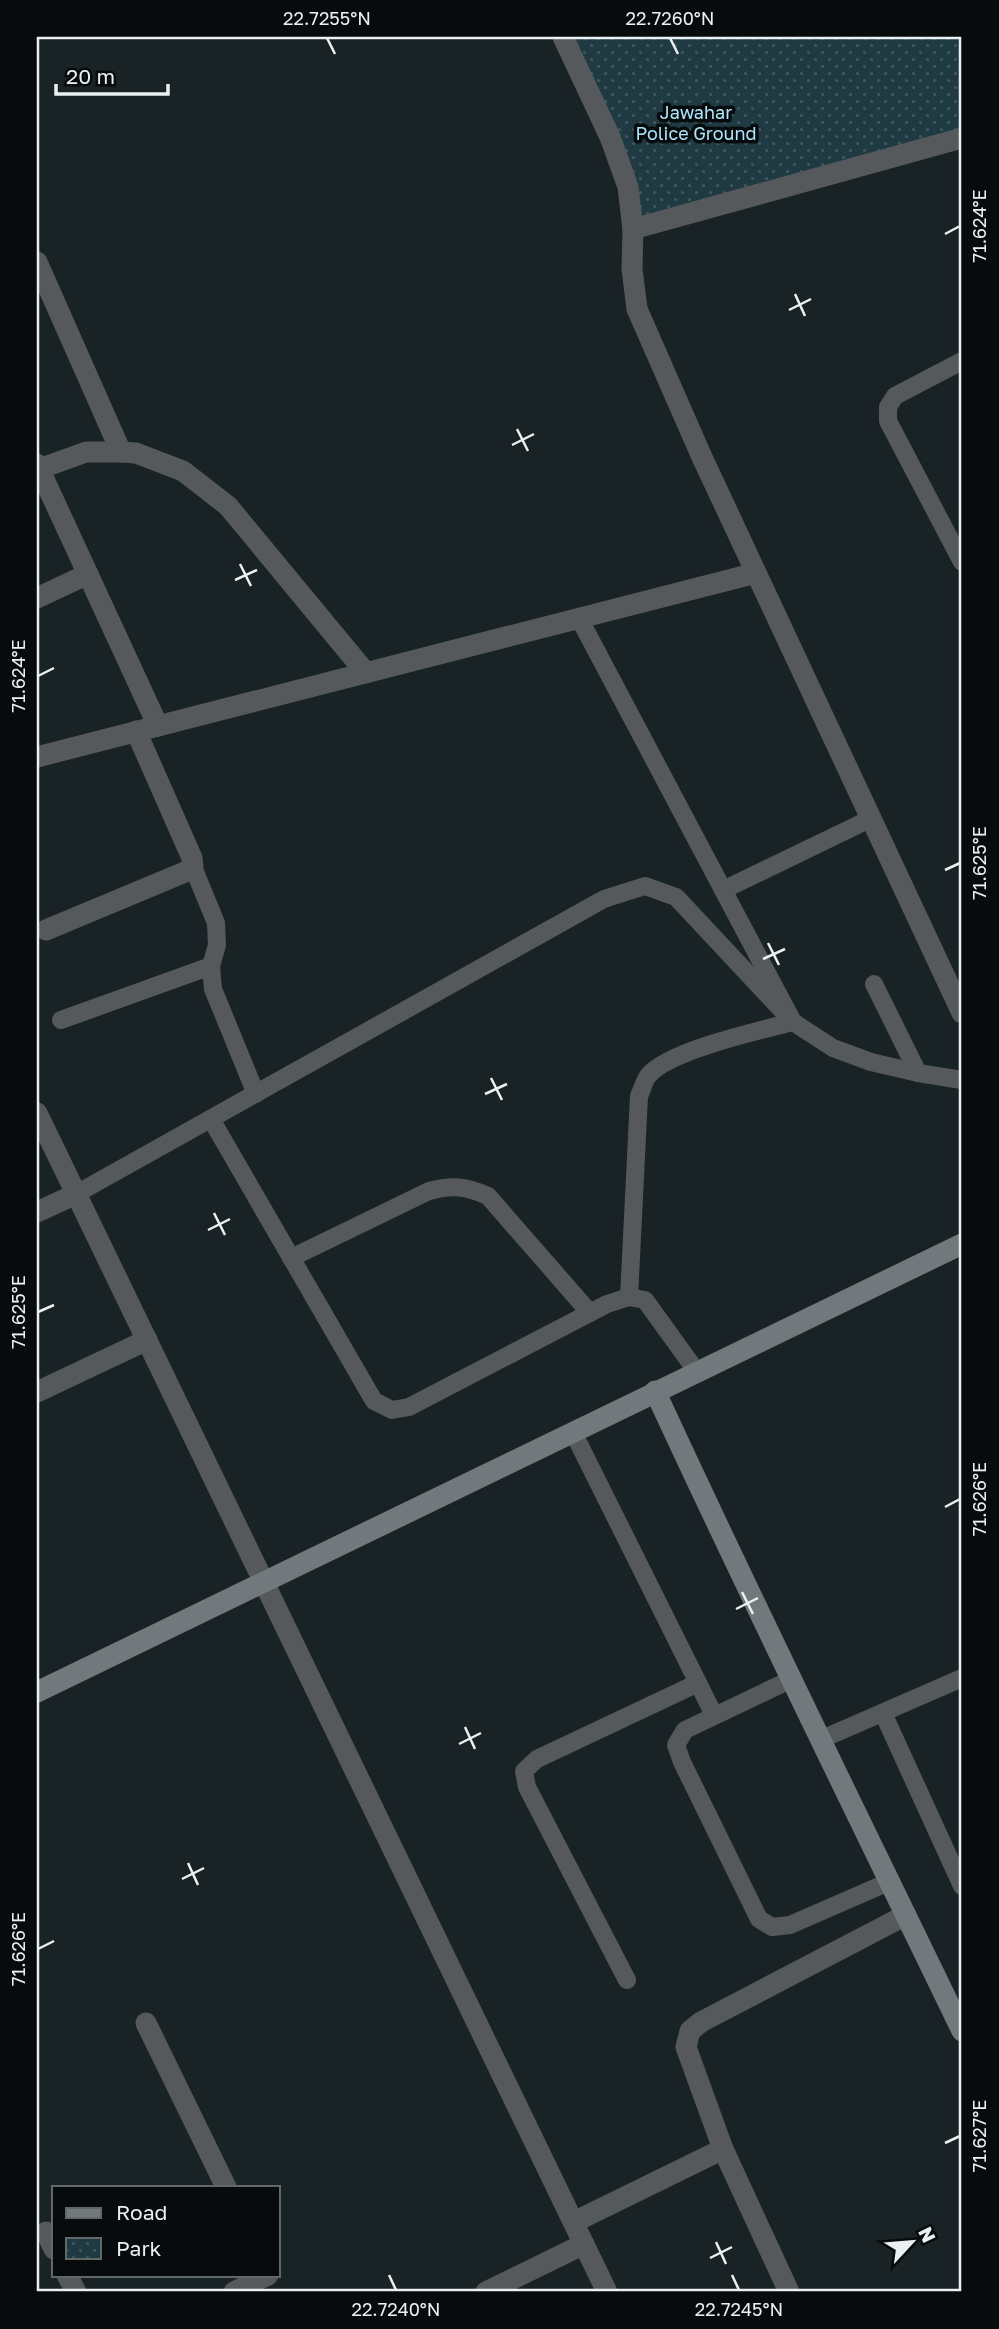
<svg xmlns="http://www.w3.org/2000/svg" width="999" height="2329" font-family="'Golos Text',sans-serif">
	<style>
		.park { fill: url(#park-dots) }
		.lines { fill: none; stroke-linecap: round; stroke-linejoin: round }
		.lane { stroke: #55595b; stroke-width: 18 }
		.street { stroke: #55595b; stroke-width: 21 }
		.secondary { stroke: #72797c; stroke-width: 21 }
		.ticks { fill: none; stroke: #ebf0f3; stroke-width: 2.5 }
		.labels { text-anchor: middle; stroke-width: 7; stroke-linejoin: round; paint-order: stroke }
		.park-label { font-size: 18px; fill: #ade6fc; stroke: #070b0c }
		.neatline { fill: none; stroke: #ebf0f3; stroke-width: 2.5 }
		.ticks-label { font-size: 18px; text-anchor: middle; fill: #ebf0f3 }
	</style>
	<defs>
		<pattern id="park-dots" width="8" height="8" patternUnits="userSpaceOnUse" patternTransform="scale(1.75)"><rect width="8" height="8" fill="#1f3a43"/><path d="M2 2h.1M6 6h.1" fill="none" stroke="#40575f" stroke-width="1.8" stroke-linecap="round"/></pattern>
	</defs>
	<rect width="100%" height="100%" fill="#192225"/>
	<polygon class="park" points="563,37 962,37 962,138 633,229"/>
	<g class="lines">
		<g class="lane">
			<polyline points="962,361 895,396 888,407 888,421 962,562"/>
			<path d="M 579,618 L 793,1022 C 761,1030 667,1051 648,1076 C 644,1081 642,1090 639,1096 L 629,1297"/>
			<polyline points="193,867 216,923 217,945 211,966 213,989 256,1094"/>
			<polyline points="723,890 870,819"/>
			<polyline points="874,984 918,1073"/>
			<polyline points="61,1020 211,966"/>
			<polyline points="211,1119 374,1401 392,1410 409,1407 607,1304 629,1297 645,1300 697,1372"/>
			<polyline points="76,1194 604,899 645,886 676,897 793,1022 833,1048 871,1062 918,1073 962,1080"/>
			<path d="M 291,1258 L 429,1191 C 452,1185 466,1186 488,1196 L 590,1313"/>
			<polyline points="573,1432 714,1715"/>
			<polyline points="792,1679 685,1730 676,1745 682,1762 759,1919 772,1927 790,1925 891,1881"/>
			<polyline points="883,1713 962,1886"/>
			<polyline points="822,1739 962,1678"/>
			<polyline points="627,1980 527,1787 524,1771 537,1759 698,1683"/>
		</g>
		<g class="street">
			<polyline points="563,37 610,137 628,187 633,229 632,269 637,309 701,455 962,1013"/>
			<polyline points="633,229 962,138"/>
			<polyline points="37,262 121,452"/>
			<polyline points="37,464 158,726"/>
			<polyline points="39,469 86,452 121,452 136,453 183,471 228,506 366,673"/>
			<polyline points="37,598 88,574"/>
			<polyline points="37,757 756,573"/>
			<polyline points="46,930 185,872 193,867 192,858 136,731"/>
			<polyline points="37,1113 607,2292"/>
			<polyline points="37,1212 76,1194"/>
			<polyline points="37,1392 147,1340"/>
			<polyline points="146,2023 226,2187"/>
			<polyline points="574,2222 723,2149"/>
			<polyline points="46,2232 54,2249"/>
			<polyline points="67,2275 76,2292"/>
			<polyline points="234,2292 268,2275"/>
			<polyline points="486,2292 584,2244"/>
			<polyline points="789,2292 723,2149 686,2047 690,2031 701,2022 906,1915"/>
		</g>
		<g class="secondary">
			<path d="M 655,1391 C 754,1606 859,1818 962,2031"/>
			<polyline points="37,1692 962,1244"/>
		</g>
	</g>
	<path class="ticks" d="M 327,38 L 335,54M 670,38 L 678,54M 945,234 L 960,226M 795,294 L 805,316M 789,310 L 811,299M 517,429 L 528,451M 512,445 L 534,434M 240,564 L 251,586M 235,580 L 257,570M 38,676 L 54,668M 945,870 L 960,863M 768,943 L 779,965M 763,959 L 785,949M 491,1078 L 502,1100M 485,1094 L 507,1084M 214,1213 L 225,1235M 208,1230 L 230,1219M 38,1312 L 54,1305M 945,1507 L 960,1499M 742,1592 L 753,1614M 736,1609 L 758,1598M 465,1727 L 475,1749M 459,1744 L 481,1733M 188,1863 L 198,1885M 182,1879 L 204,1868M 38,1949 L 54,1941M 945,2143 L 960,2136M 716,2242 L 726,2264M 710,2258 L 732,2247M 389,2275 L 396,2290M 732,2275 L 739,2290"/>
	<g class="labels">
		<g class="park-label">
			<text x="696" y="119">Jawahar<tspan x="696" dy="21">Police Ground</tspan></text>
		</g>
	</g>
	<rect width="999" height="2329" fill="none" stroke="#070b0c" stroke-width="77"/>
	<rect x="52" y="2186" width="228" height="91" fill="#070b0c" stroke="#626768" stroke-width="2"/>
	<rect x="66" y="2208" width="35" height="10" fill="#72797c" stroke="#626768" stroke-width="2"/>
	<text x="116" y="2220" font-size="21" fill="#ebf0f3">Road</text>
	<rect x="66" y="2238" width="35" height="21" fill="url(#park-dots)" stroke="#626768" stroke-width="2"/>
	<text x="116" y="2256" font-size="21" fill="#ebf0f3">Park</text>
	<g transform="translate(912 2242) rotate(64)" stroke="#070b0c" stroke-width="5" paint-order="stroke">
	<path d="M0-5L12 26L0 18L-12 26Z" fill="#ebf0f3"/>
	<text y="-10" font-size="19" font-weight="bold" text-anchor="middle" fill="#ebf0f3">N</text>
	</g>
	<path d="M56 84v10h112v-10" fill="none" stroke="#ebf0f3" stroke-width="3.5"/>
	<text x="66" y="84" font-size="21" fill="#ebf0f3" stroke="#070b0c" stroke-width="5" paint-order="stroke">20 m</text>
	<rect x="38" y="38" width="922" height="2252" class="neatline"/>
	<g class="ticks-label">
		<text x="327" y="25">22.7255°N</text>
		<text x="670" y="25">22.7260°N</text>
		<text transform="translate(980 226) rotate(-90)" y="6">71.624°E</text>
		<text transform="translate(19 676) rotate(-90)" y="6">71.624°E</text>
		<text transform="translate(980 863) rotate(-90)" y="6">71.625°E</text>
		<text transform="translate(19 1312) rotate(-90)" y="6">71.625°E</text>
		<text transform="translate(980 1499) rotate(-90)" y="6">71.626°E</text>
		<text transform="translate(19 1949) rotate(-90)" y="6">71.626°E</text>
		<text transform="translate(980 2136) rotate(-90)" y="6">71.627°E</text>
		<text x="396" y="2316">22.7240°N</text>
		<text x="739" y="2316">22.7245°N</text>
	</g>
</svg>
